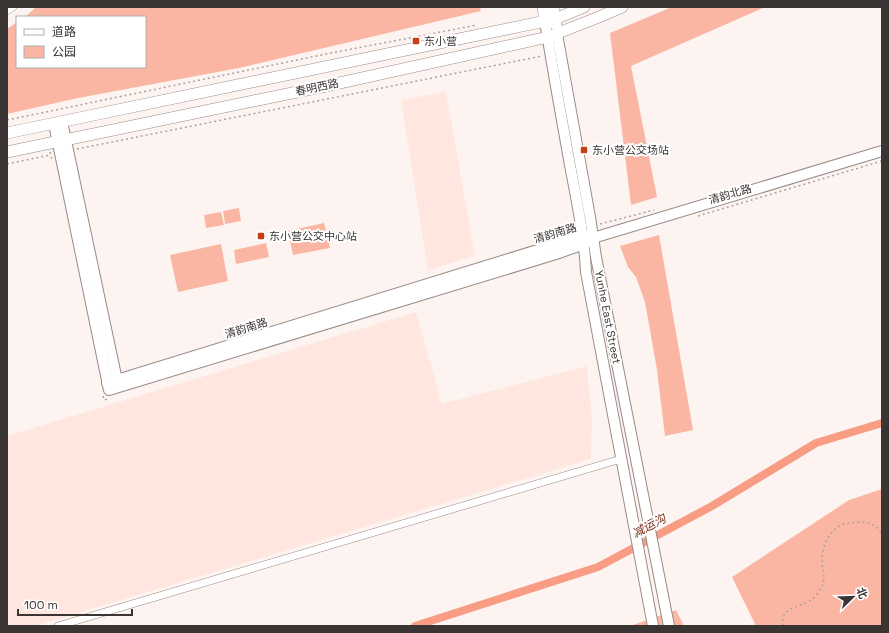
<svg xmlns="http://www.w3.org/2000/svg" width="889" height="633" font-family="'Space Grotesk','Noto Sans SC',sans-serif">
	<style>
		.built { fill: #ffe7e0 }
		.green { fill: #fbb6a3 }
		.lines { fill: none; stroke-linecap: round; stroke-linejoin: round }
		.canal { stroke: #f89d83; stroke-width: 8 }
		.street-casing { stroke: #998a86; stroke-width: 8 }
		.secondary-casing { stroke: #998a86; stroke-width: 12 }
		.primary-casing { stroke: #998a86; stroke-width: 12 }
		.path { stroke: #a9a19e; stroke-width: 1.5; stroke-dasharray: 2 3; stroke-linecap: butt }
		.street { stroke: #fff; stroke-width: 7 }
		.secondary { stroke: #fff; stroke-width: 10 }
		.primary { stroke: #fff; stroke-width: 11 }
		.poi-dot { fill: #c63e12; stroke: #fff; stroke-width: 1.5 }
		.labels { text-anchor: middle; stroke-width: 4; stroke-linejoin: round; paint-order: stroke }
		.poi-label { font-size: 11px; fill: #3a3432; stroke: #fff; text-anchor: start }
		.street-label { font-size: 11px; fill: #3a3432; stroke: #fff }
		.water-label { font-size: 12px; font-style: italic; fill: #7c2c16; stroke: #fff }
	</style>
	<rect width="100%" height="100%" fill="#fdf4f1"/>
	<g class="built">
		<polygon points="446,92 475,256 428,270 401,100"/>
		<polygon points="416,312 442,404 587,366 592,419 591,459 35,626 7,626 7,436"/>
	</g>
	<g class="green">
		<polygon points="36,7 480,7 481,11 239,68 78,98 7,114 7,29 17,22 17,67 145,67 145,17 25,17"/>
		<polygon points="672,7 765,7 631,66 657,197 631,205 610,33"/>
		<polygon points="239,208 241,221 225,224 223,211"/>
		<polygon points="221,212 224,225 206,228 204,215"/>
		<polygon points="324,223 330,248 293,255 288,231"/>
		<polygon points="659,235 693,430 665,436 657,370 645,302 636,277 628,267 620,246"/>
		<polygon points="266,243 269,257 236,264 234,250"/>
		<polygon points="221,244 228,281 178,292 170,255"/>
		<polygon points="882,489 882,626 756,626 732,577 849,500"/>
		<polygon points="676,610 684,626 630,626"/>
	</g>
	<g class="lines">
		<polyline class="canal" points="415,626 598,567 712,506 816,443 882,423"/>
		<g class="street-casing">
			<g id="street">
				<polyline points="7,11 13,7"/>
				<polyline points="58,626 621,459"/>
			</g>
		</g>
		<g class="secondary-casing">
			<g id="secondary">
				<path d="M 545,21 C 552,65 560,109 568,154 C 575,193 584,232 586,272 L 653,626"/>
				<polyline points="557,34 590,217 596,257 669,626"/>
				<polyline points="62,122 118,385"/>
				<polyline points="54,124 109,390 556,254 584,244 593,238 882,151"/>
				<polyline points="107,383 570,240 583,236 589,237"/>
			</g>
		</g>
		<g class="primary-casing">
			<g id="primary">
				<polyline points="543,7 545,21"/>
				<polyline points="553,7 556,25"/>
				<polyline points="7,133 555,19 584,7"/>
				<polyline points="7,152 326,86 548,37 599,17 622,7"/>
			</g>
		</g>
		<g class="path">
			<polyline points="7,120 331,53 477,25"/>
			<polyline points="77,149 542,56"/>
			<polyline points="50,152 52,160"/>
			<polyline points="7,164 50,155"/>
			<polyline points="698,216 882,161"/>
			<polyline points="600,224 654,210"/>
			<polyline points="103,396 104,400 108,399"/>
			<path d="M 783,626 C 780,606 799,608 811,600 C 814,598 817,594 819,591 C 827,580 823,574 822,562 C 821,546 831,525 849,523 C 856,522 866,521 873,525 C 876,526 879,530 882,533"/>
		</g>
		<use href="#street" class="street"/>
		<use href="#secondary" class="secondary"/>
		<use href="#primary" class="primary"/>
	</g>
	<g class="poi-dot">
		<rect x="412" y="37" width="8" height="8" rx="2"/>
		<rect x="580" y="146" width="8" height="8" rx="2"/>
		<rect x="257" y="232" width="8" height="8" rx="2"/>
	</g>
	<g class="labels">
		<g class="poi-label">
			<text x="424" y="45">东小营</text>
			<text x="592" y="154">东小营公交场站</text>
			<text x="269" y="240">东小营公交中心站</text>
		</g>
		<g class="street-label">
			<text transform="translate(317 87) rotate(-12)" y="4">春明西路</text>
			<text transform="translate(730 194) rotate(-16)" y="4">清韵北路</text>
			<text transform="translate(555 233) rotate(-16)" y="4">清韵南路</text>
			<text transform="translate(608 317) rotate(79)" y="4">Yunhe East Street</text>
			<text transform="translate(246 328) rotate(-17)" y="4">清韵南路</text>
		</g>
		<g class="water-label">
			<text transform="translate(649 526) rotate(-28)" y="4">减运沟</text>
		</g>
	</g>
	<rect width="889" height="633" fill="none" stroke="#3a3432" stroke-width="16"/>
	<rect x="16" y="16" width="130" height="52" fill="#ffffff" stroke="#b0aead"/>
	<rect x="24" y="29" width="20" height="6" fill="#ffffff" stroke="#b0aead"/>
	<text x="52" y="36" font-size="12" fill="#3a3432">道路</text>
	<rect x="24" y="46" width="20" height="12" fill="#fbb6a3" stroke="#b0aead"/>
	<text x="52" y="56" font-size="12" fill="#3a3432">公园</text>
	<g transform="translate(853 597) rotate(67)" stroke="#ffffff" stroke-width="3" paint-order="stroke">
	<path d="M0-3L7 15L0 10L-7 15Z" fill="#3a3432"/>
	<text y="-6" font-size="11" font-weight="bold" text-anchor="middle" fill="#3a3432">北</text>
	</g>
	<path d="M18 609v6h114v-6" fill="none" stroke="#3a3432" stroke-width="2"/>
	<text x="24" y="609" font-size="12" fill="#3a3432" stroke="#ffffff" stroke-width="3" paint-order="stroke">100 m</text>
</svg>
